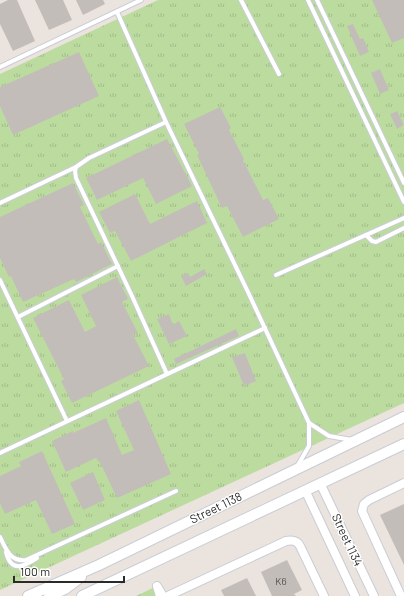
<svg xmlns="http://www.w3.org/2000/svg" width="404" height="596" font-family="Barlow,sans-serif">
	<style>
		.park { fill: url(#park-tufts) }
		.building { fill: #c3bdba }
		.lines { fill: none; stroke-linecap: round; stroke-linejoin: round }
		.service-casing { stroke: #c9cdd6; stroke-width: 6 }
		.minor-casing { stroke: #c9cdd6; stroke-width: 10 }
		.tertiary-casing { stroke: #c9cdd6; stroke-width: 12 }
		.service { stroke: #fff; stroke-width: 4 }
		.minor { stroke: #fff; stroke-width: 8 }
		.tertiary { stroke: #fff; stroke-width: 10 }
		.labels { text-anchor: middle; stroke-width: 3; stroke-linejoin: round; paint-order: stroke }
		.number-label { font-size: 10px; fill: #504f4e }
		.street-label { font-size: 12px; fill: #2a2a2a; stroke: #fff }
	</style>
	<defs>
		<pattern id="park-tufts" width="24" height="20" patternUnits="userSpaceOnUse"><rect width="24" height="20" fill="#bcdc9f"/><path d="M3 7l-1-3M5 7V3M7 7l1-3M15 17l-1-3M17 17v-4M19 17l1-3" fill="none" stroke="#a2bd89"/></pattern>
	</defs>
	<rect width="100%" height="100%" fill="#ebe3dd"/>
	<g class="park">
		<polygon points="158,0 404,0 404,403 0,590 0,74"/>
		<polygon points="157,586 161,596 136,596"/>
	</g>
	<g class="building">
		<polygon points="8,0 17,0 35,41 13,51 0,24 0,4"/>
		<polygon points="35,0 63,0 72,20 49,30"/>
		<polygon points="76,0 103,0 105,4 83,15"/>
		<polygon points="372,0 404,0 404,38 392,43"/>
		<polygon points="353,24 360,39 363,38 369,52 360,56 347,26"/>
		<polygon points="79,52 99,96 13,135 0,106 0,87"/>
		<polygon points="380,69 389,90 380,94 371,73"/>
		<polygon points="220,107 231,128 229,130 244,159 243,160 263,200 268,198 279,219 243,237 227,206 222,208 197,155 199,154 184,124"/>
		<polygon points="397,111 404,125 397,129 390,114"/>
		<polygon points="167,139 192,186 156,204 143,178 97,200 86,178"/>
		<polygon points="73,183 84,205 80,207 98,244 101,242 112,264 76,282 74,279 23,302 11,276 9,277 0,258 0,217"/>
		<polygon points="135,194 150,224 197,201 207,223 131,261 115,231 110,233 99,212"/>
		<polygon points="204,269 207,274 186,286 181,276 188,273 190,277"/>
		<polygon points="117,277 128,299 122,302 138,333 133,335 149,366 72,403 61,381 64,379 33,318 69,300 85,332 96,326 81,295"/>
		<polygon points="169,314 173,325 179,321 187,336 169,344 157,319"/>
		<polygon points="236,329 239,336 176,364 174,359"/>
		<polygon points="245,353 256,381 244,386 232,357"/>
		<polygon points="139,400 171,474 117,498 100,462 99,462 96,458 66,472 52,441 73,431 73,433 106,418 122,455 134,450 116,411"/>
		<polygon points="42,451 75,524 52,534 36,500 5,514 0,503 0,476 21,466 19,462"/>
		<polygon points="93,472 105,500 83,510 70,483"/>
		<polygon points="404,504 404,565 380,515"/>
		<polygon points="287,560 302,590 294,594 296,596 272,596 261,572"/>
		<polygon points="247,578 256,596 224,596 221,590"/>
	</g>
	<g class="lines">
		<g class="service-casing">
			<g id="service">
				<polyline points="241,0 279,74"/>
				<polyline points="308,0 404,202"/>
				<polyline points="317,0 404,183"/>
				<polyline points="117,12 166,122 248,292 309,423 309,446 298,465"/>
				<polyline points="0,67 141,0"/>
				<polyline points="166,122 89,158 76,167 75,171 76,178 132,296 167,374"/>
				<polyline points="0,203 76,167"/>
				<polyline points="366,235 372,241 376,242 404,228"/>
				<polyline points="276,275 404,218"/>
				<polyline points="0,280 67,421"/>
				<polyline points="18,317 118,266"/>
				<polyline points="309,423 329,436 352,440"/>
				<polyline points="0,453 265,328"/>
				<path d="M 0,537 C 6,549 10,562 26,560 L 176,491"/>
				<path d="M 6,552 C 11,573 23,567 37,558"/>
			</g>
		</g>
		<g class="minor-casing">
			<g id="minor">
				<polyline points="321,485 374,596"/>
				<polyline points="306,492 355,596"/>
				<polyline points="160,596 157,586 163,596"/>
				<path d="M 168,596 L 286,541 C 292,540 297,540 300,546 L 324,596"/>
				<polyline points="401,596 362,511 364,504 369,500 404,483"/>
			</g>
		</g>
		<g class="tertiary-casing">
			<g id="tertiary">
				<polyline points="28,596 99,565 404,417"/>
				<polyline points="49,596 65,589 81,577"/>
				<polyline points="82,596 404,444"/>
			</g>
		</g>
		<use href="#service" class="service"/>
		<use href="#minor" class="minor"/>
		<use href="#tertiary" class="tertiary"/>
	</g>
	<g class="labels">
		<g class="number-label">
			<text x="281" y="585">K6</text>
		</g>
		<g class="street-label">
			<text transform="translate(216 508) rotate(-26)" y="4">Street 1138</text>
			<text transform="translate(347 540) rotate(65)" y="4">Street 1134</text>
		</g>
	</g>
	<path d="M14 576v6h110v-6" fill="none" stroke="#2a2a2a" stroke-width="2"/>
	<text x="20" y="576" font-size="12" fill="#2a2a2a" stroke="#ffffff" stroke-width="3" paint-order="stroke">100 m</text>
</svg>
